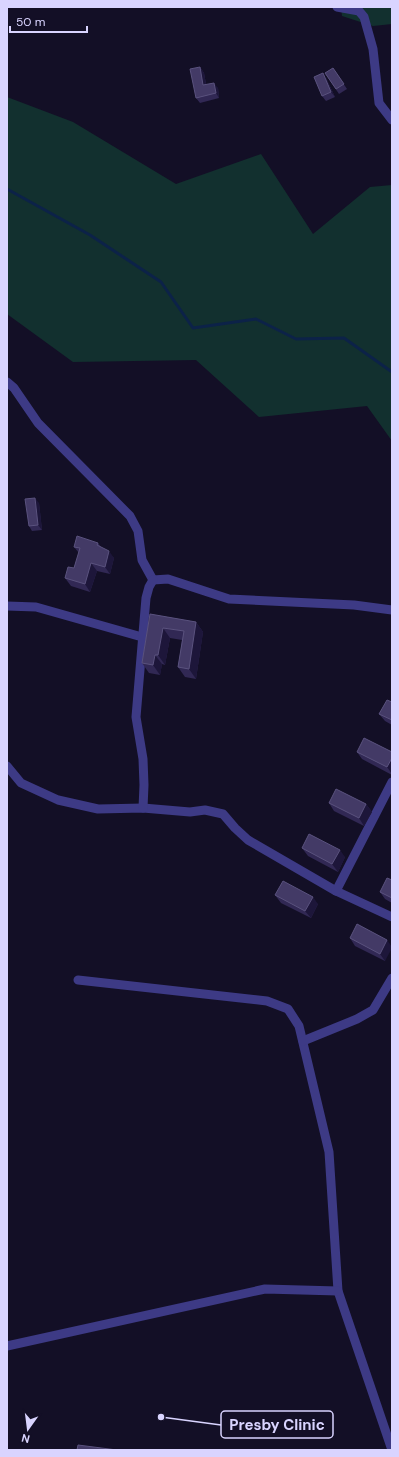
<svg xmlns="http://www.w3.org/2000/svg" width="399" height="1457" font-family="'DM Sans',sans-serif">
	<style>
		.green { fill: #12302f }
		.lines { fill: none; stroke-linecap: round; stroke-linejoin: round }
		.stream { stroke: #0c2248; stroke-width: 3 }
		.street { stroke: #3d3a85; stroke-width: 9 }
		.wall { fill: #312854 }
		.shaded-wall { fill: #1d163a }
		.building { fill: #433a66; stroke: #5a527e }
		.leader { fill: none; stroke: #d9d4ff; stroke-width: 1.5 }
		.callout-dot { fill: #d9d4ff; stroke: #130f26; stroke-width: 1.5 }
		.callout { fill: #130f26; stroke: #d9d4ff; stroke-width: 1.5 }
		.callout-label { font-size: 15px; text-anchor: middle; font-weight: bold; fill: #d9d4ff }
	</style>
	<rect width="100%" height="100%" fill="#130f26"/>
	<g class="green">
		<polygon points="341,7 392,7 392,24 373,26 342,16"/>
		<polygon points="7,97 73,122 176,184 261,154 313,234 370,187 392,185 392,441 367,406 259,417 196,360 73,362 7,314"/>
	</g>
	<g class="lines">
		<polyline class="stream" points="7,189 90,235 161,282 193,328 256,319 296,339 344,338 392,372"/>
		<g class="street">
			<polyline points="337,7 359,11 364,17 373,49 379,103 392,120"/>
			<polyline points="7,382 14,388 38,423 130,516 138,531 142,560 153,580"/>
			<polyline points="153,580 168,579 229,599 354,605 392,610"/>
			<polyline points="7,606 36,607 142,637"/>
			<polyline points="7,766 21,783 58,800 98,809 143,808 190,812 205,810 223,814 235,828 248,840 336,891 392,917"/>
			<polyline points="143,808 144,785 143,759 136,717 146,598 149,587 153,580"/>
			<polyline points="336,891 392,782"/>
			<polyline points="78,980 267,1001 288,1009 299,1026 329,1152 338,1291 392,1450"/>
			<polyline points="303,1041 357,1019 373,1010 392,978"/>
			<polyline points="7,1346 265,1289 338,1291"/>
		</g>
	</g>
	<g class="wall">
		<polygon points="200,67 204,73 206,84 218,88 219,98 200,103 196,98"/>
		<polygon points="333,68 347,89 339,94 325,73"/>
		<polygon points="326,78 335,97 326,101 322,96"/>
		<polygon points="39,503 42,530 32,531 29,526"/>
		<polygon points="98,543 101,547 114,558 110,574 97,571 90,592 71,586 65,578 74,568 79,553 74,547"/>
		<polygon points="150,614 196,622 203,632 196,679 185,677 178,667 182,640 170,638 165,665 162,664 160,675 149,673 142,663"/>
		<polygon points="392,702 392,725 385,721 379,714"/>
		<polygon points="357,752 392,752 392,775 362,759"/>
		<polygon points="329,803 366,804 372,812 364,826 334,811"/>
		<polygon points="302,848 345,857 338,872 308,856"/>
		<polygon points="392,880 392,903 385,899 380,892"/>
		<polygon points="275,895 318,904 311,918 281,903"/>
		<polygon points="350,938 387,940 385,961 355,946"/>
	</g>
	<g class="shaded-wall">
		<polygon points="200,67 204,73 207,90 203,85"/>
		<polygon points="323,73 326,78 335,97 331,92"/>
		<polygon points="214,83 218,88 219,98 216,93"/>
		<polygon points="35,498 39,503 42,530 38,525"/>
		<polygon points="109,551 114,558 110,574 105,567"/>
		<polygon points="91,563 97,571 90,592 85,584"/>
		<polygon points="196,622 203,632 196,679 189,669"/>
		<polygon points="163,628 170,638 165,665 158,655"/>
		<polygon points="155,655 162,664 160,675 153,665"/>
		<polygon points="392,758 392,774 387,767"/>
		<polygon points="366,804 372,812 364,826 359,818"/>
		<polygon points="340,850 345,857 338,872 332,864"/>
		<polygon points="313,897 318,904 311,918 305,911"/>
		<polygon points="387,940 392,947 392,948 385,961 380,954"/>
	</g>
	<g class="building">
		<polygon points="200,67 203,85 214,83 216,93 196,98 190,69"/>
		<polygon points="333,68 344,84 336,89 325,73"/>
		<polygon points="323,73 331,92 322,96 314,77"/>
		<polygon points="35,498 38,525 29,526 25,499"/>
		<polygon points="77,536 98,543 97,545 109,551 105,567 91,563 85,584 65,578 68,567 74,568 80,548 74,547"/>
		<polygon points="150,614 196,622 189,669 178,667 184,631 163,628 158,655 155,655 153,665 142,663"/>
		<polygon points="387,700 392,702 392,720 379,714"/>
		<polygon points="364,738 392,752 392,758 387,767 357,752"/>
		<polygon points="336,789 366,804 359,818 329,803"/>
		<polygon points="309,834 340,850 332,864 302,848"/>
		<polygon points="387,878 392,880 392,898 380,892"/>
		<polygon points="283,881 313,897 305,911 275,895"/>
		<polygon points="357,924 387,940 380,954 350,938"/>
		<polygon points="78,1445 117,1450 77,1450"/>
	</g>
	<path class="leader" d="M161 1417L221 1425"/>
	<circle class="callout-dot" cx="161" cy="1417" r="4"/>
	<rect class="callout" x="221" y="1411" width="112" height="27" rx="4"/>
	<g class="callout-label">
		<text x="277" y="1430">Presby Clinic</text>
	</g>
	<rect width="399" height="1457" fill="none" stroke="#d9d4ff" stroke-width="16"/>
	<g transform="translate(28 1429) rotate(194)" stroke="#130f26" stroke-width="3" paint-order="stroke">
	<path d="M0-3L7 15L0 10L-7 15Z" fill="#d9d4ff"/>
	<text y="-6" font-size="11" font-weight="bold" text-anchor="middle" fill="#d9d4ff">N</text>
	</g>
	<path d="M10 26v6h77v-6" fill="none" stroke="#d9d4ff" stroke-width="2"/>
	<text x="16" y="26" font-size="12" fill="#d9d4ff" stroke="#130f26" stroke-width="3" paint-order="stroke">50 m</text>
</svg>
